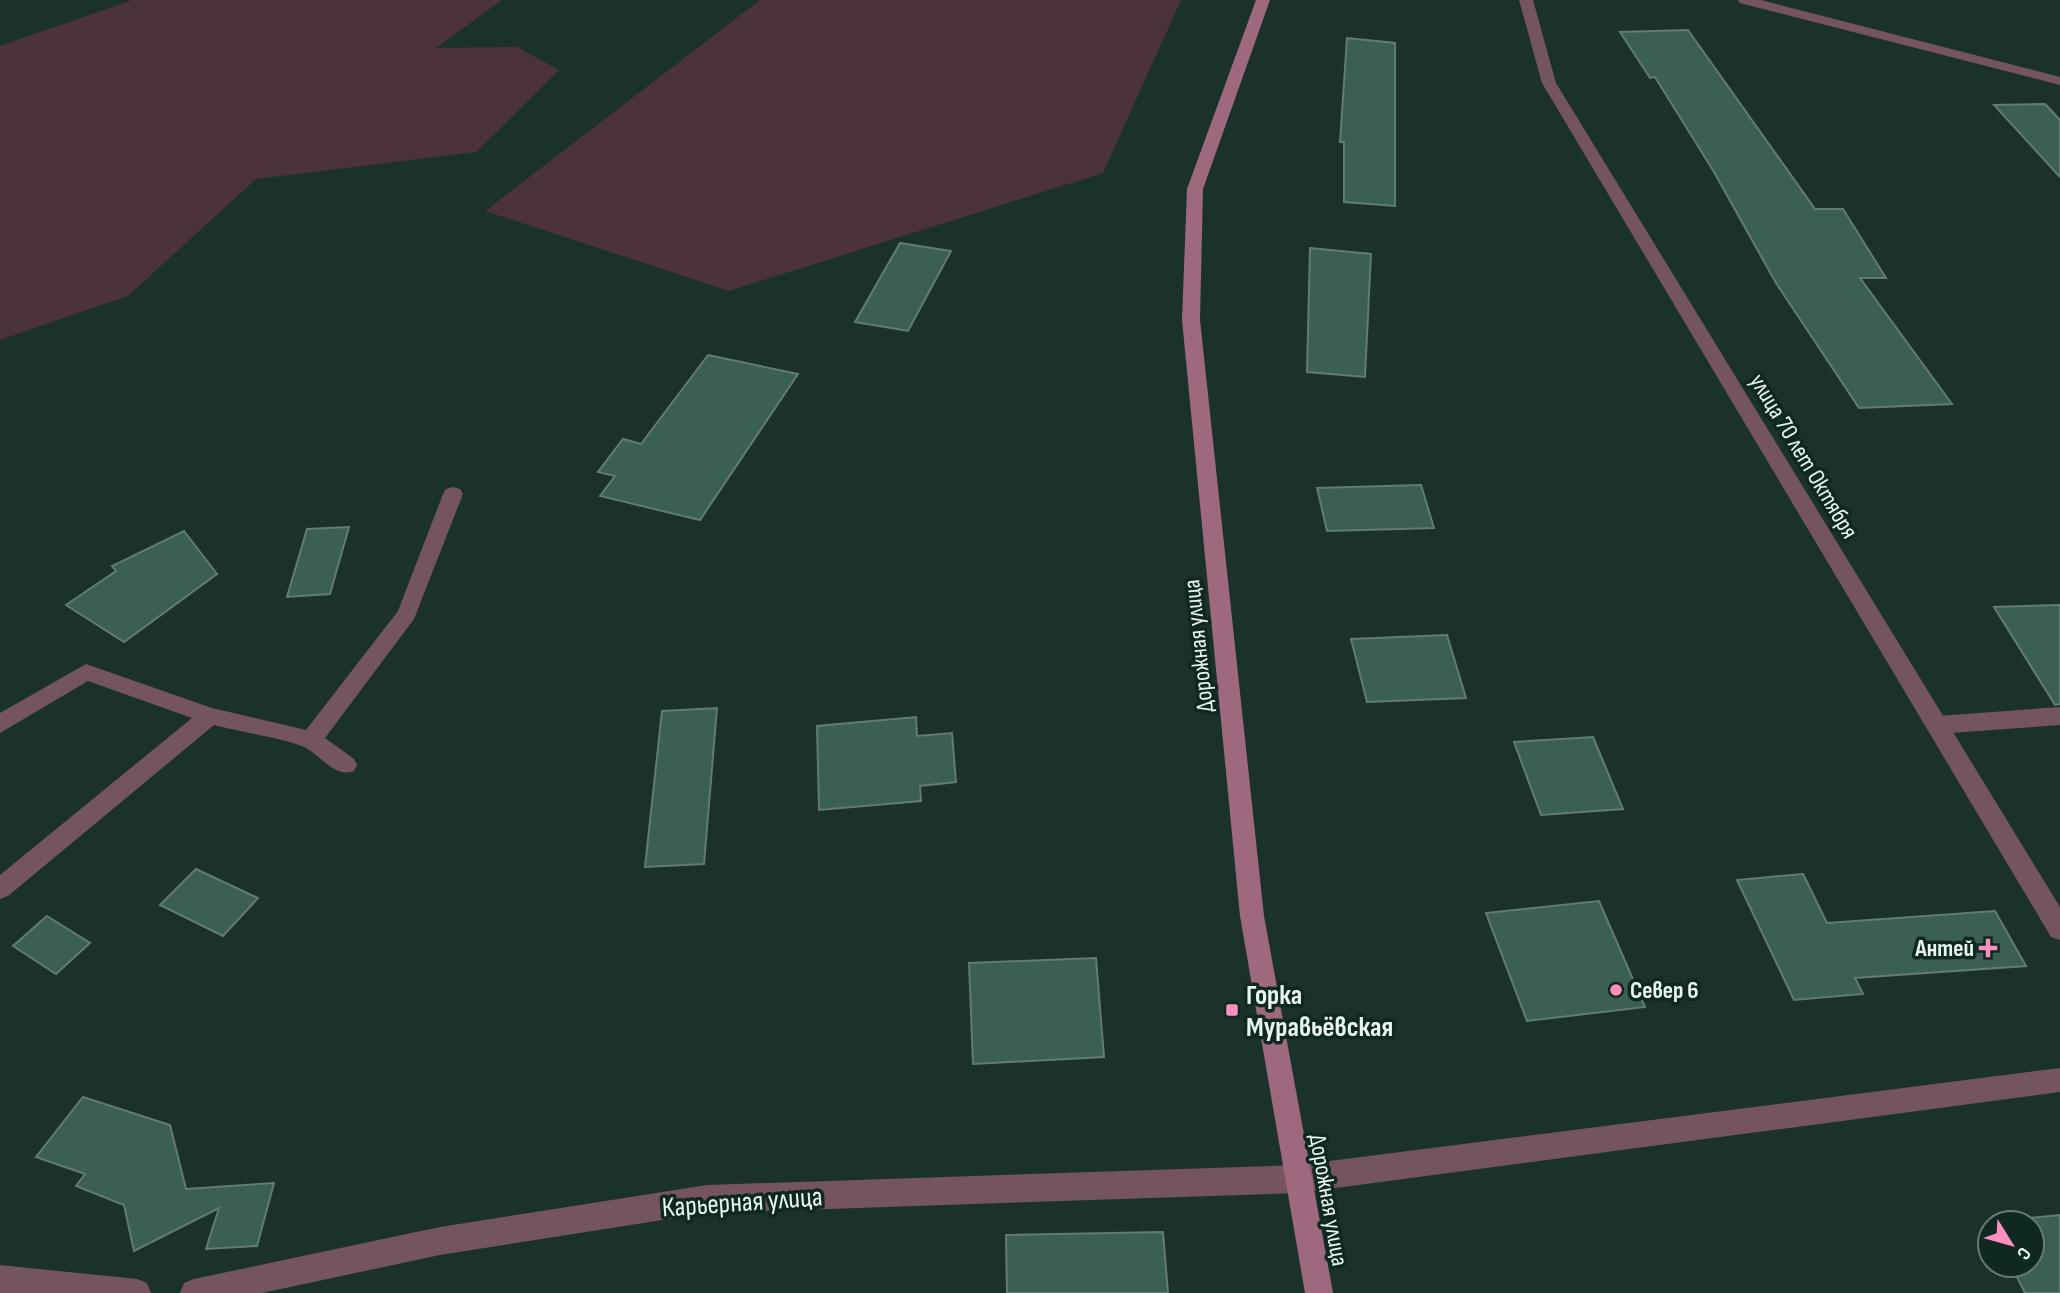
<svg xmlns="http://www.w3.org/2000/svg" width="2060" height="1293" font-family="'Sofia Sans Condensed',sans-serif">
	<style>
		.green { fill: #4b323c }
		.building { fill: #3b5f55; stroke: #627b74; stroke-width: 2 }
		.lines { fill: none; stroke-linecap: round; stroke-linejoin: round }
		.service { fill: #755461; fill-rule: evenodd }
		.minor { fill: #755461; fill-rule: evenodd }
		.secondary { fill: #9e697e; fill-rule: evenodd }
		.poi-dot { fill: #fe8ebd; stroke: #102822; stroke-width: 2.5 }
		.labels { text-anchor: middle; stroke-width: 7; stroke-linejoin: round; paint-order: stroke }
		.street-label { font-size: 24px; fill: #e8f6f1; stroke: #102822 }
		.poi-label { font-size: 24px; font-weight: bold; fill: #e8f6f1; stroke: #102822; text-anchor: end }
		.near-poi-label { font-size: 28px; font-weight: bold; fill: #e8f6f1; stroke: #102822; text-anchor: start }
		.near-street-label { font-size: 28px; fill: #e8f6f1; stroke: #102822 }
	</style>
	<rect width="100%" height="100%" fill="#1a322b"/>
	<g class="green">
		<polygon points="132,0 502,0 436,48 517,47 559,70 476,152 256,179 128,296 0,340 0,46"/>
		<polygon points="760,0 1181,0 1103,173 729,291 485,211"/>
	</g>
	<g class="building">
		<polygon points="1688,30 1815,209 1843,209 1886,278 1860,278 1952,404 1859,408 1776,283 1714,172 1655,77 1650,78 1620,32"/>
		<polygon points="1347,38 1395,43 1395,206 1344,202 1344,142 1340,142"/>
		<polygon points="2045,104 2060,120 2060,177 1994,105"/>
		<polygon points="900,243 951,251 908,331 855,322"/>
		<polygon points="1310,248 1371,254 1365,377 1307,372"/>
		<polygon points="708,355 798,374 700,520 600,496 615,476 598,472 623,439 641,444"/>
		<polygon points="1421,485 1434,528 1327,531 1317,488"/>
		<polygon points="349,527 330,594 287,597 307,529"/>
		<polygon points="184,531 217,574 124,642 66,605 116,571 112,566"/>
		<polygon points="2060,605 2060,704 2055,705 1994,607"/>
		<polygon points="1447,635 1466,698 1367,702 1351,639"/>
		<polygon points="717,708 704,864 645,867 662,711"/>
		<polygon points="916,717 917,736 952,733 956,782 920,786 921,801 819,810 817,726"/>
		<polygon points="1593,737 1623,809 1541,815 1514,742"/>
		<polygon points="196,869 258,898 223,936 160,905"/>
		<polygon points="1803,874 1827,923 1995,911 2026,966 1855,978 1863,994 1794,1000 1737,880"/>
		<polygon points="1599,901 1645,1007 1527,1021 1486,913"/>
		<polygon points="47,916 90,943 56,974 13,946"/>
		<polygon points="1096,958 1104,1057 973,1064 969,963"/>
		<polygon points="83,1097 170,1125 186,1189 274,1183 257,1246 206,1249 219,1208 134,1251 124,1205 76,1186 85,1174 36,1157"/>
		<polygon points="2060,1215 2060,1293 2025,1293 2011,1265 2032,1265 2032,1223 1989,1222"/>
		<polygon points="1163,1232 1168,1293 1007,1293 1006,1235"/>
	</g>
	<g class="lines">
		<g class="service">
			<path d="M 453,487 L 460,489 L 463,494 L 414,619 L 325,738 L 354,759 L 357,765 L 354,771 C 335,778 322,757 306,748 C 288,739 236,731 214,725 L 8,896 L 0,899 L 0,875 L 192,718 L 88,681 L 0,733 L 0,713 L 86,664 L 212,708 L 306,730 L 398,611 L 443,494 L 446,489 Z"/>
			<polygon points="2060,707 2060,725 1937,734 1929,731 1926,725 1929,719 1937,716"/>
		</g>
		<g class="minor">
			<polygon points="1519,0 1533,0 1556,83 2060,907 2060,940 2051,937 1542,83"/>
			<polygon points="1738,0 1761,0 2060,77 2060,85 1740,3"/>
			<polygon points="2060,1068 2060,1092 1298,1193 707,1213 440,1255 262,1293 180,1293 184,1283 194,1279 440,1227 707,1185 1298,1165"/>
			<polygon points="0,1265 137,1279 147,1283 151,1293 0,1293"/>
		</g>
		<polygon class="secondary" points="1256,0 1270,0 1203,189 1200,320 1264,916 1333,1293 1305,1293 1240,916 1182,320 1187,189"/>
	</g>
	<g class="poi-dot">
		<path d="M1984.5 937.5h7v7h7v7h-7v7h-7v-7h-7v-7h7z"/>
		<circle cx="1616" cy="990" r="7"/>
		<rect x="1225" y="1003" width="14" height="14" rx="3.5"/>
	</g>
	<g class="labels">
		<g class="street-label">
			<text transform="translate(1804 456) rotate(59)" y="8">улица 70 лет Октября</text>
			<text transform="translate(1198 646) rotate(-96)" y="8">Дорожная улица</text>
			<text transform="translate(1329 1200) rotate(80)" y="8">Дорожная улица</text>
		</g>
		<g class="poi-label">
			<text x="1974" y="956">Антей</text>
			<text x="1630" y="998" text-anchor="start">Север 6</text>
		</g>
		<g class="near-poi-label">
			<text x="1246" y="1004">Горка<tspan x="1246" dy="32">Муравьёвская</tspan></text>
		</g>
		<g class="near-street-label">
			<text transform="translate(742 1201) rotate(-4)" y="10">Карьерная улица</text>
		</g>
	</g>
	<g transform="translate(2011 1244) rotate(127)"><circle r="33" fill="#102822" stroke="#667a75" stroke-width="2"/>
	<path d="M0-5L12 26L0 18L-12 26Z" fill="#fe8ebd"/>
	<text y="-10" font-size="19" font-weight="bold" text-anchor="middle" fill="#e8f6f1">С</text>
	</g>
</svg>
